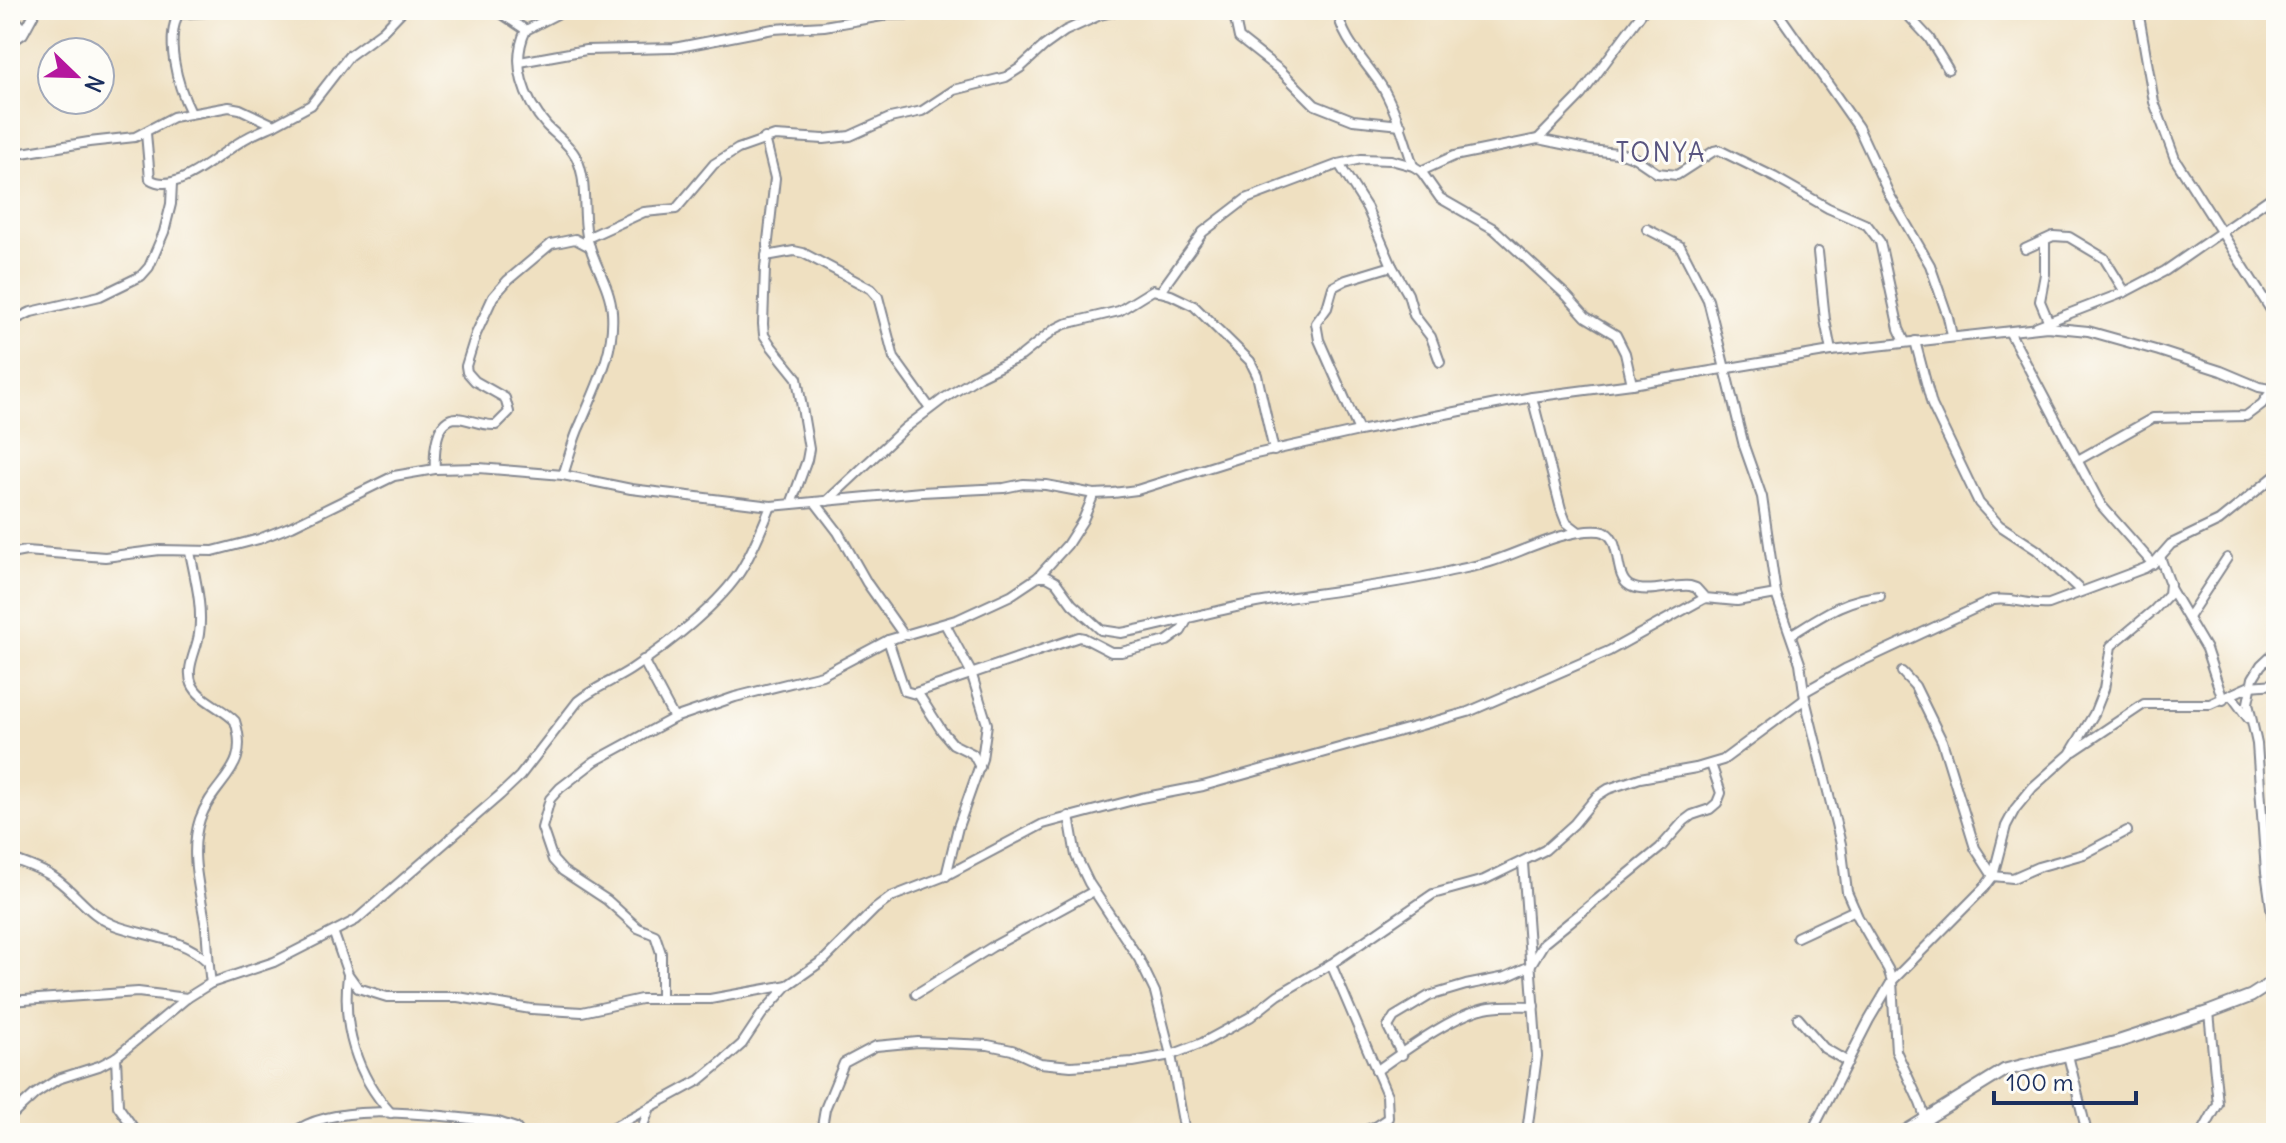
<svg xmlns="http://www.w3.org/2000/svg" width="2286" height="1143" font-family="Delius,sans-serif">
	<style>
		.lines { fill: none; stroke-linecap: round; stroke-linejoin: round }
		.street-casing { stroke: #858890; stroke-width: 12 }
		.secondary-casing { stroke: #858890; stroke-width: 15 }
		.street { stroke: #fff; stroke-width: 8 }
		.secondary { stroke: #fff; stroke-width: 11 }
		.labels { text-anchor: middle; stroke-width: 6; stroke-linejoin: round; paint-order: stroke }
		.quarter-label { font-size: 26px; letter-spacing: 2px; fill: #595580; stroke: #fdfcf7 }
	</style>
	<rect width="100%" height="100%" fill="#fdfcf7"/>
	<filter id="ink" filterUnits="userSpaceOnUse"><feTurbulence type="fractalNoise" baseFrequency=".0125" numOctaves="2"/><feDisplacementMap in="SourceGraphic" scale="16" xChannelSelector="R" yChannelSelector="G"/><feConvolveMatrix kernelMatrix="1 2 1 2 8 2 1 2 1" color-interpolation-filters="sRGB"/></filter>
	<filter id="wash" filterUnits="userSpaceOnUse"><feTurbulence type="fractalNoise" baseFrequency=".006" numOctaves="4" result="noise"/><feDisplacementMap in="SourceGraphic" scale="32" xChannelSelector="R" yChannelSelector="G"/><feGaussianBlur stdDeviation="1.8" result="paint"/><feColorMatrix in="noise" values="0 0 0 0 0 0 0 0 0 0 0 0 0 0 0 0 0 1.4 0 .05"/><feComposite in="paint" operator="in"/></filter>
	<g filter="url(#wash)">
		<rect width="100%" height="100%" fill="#efe0c1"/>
	</g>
	<g filter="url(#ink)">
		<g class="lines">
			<g class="street-casing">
				<g id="street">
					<polyline points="155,10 177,14 237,10"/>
					<path d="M 180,10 C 164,39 177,85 191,113"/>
					<polyline points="496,10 526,30"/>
					<polyline points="1233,10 1239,38 1281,71 1315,105 1353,120 1401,125"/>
					<path d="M 1338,10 C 1340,39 1370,66 1384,90 C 1397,114 1405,140 1413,166"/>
					<polyline points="1776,10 1858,127 1890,196 1930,265 1948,317 1952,336"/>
					<polyline points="1903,10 1929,38 1948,69"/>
					<polyline points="2138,10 2154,102 2175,159 2276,318"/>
					<polyline points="10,14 25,30"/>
					<polyline points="10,43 23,34 36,10"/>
					<polyline points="520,62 586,50 674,48 773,29 824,26 888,15 949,14 971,10"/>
					<path d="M 146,133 L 150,179 C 175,196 218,155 240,142 C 250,135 263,130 274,125"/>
					<polyline points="765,138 775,178 765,268 763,324 764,335 772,347 797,378 809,449 807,460 791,504"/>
					<polyline points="1538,139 1581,95 1644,10"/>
					<polyline points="10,155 89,142 135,137 173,117 229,107 240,109 274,125 311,105 349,56 383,31 403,10"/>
					<polyline points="1339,164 1367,208 1392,266 1408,294 1414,315 1431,337 1440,362"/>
					<polyline points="1421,171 1454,156 1538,139 1591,150 1625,154 1635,158 1657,173 1677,175 1714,151 1719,150 1774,177 1828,208 1867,225 1880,242 1899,329 1905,342"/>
					<polyline points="1647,229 1680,246 1708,300 1744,446 1762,497 1776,594 1800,663 1805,699 1841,844 1847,892 1858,917 1888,969 1892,981 1896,1051 1920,1103 1931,1133"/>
					<polyline points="587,238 644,212 676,209 714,164 738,149 775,136 824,139 850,136 890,118 922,111 954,90 1006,77 1020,68 1044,46 1065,31 1100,15 1121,10"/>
					<polyline points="2045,240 2045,274 2040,301 2048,320"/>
					<polyline points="2025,249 2053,236 2069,237 2104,258 2125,292"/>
					<polyline points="1818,252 1825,320 1831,351"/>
					<polyline points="766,256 794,251 803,253 871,289 878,297 894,358 930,408"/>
					<polyline points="1160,292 1203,232 1246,199 1339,164 1361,159 1391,160 1413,166 1421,171 1440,198 1494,229 1567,296 1586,317 1616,335 1625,353 1632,384"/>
					<polyline points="10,322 31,312 100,296 141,276 149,267 164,232 171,204 172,183"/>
					<polyline points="2037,326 2125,292 2165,271 2276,194"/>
					<polyline points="2010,333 2101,505 2153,564"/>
					<polyline points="1915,341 1932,405 1979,503 1999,525 2037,550 2081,591"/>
					<polyline points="1532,397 1561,509 1566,522 1579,532"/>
					<polyline points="1359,431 1319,340 1316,323 1327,308 1333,287 1346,280 1392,266"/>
					<polyline points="2078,460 2153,418 2246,416 2262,404 2272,390"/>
					<path d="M 435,469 C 434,454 435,418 457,418 C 470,419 482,426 496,425 L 509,412 L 505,398 L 475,381 L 467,372 L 466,366 L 476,334 L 493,297 L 508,280 L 551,244 L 575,239 L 590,247"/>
					<path d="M 563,475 C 569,458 573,439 581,423 C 596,387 615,352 612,312 C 610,285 592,262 587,236 C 582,211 588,180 576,157 C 570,145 557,136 547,126 C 524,100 510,63 526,30 L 565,10"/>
					<polyline points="827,501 905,428 943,399 980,376 1021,356 1055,329 1065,324 1119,311 1153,290 1171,295 1194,306 1250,361 1257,375 1274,451"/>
					<polyline points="815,502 838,532 867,583 903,634"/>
					<path d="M 190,552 C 195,578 203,607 199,634 C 197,650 185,668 192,684 C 199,700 223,708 235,721 C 251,771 215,778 200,819 C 188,855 201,892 206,928 C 208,946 208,965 211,983"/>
					<polyline points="10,554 26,551 105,557 160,550 213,551 259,539 292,526 394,476 435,469 479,468 563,475 631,489 771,506 921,492 1004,488 1023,484 1046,485 1094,494 1113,493 1137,490 1242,457 1359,431 1532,397 1632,384 1831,351 2047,327 2088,331 2159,351 2221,371 2259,387 2276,390"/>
					<path d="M 1038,577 L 1047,577 L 1056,582 L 1072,604 L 1101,630 L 1121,633 C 1165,625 1208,612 1251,604 C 1315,592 1379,588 1443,573 C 1458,569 1475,567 1490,562 C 1522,552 1566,528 1600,531 C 1624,534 1612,577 1630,586 C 1647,595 1672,584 1690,586 L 1696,588 L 1705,598"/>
					<polyline points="2170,588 2206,649 2223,700"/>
					<polyline points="2189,616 2227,558"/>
					<polyline points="945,624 971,672 987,724 982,759 958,827 946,876"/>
					<path d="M 1792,634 C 1820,617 1846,598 1880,596"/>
					<polyline points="888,640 905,691 919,695 942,731 953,744 973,754 980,767"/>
					<polyline points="2276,651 2261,665 2253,678 2248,703 2257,744 2266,872 2276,942"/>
					<polyline points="643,660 674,718"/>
					<polyline points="1902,672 1915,686 1942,741 1975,848 1993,876 2013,878 2038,867 2084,854 2127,831"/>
					<path d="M 1804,692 L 1845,669 L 1993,600 C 2013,597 2030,606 2049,604 L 2145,568 L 2156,561 L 2171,544 L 2219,521 L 2276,475"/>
					<polyline points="915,693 1079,637 1084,638 1111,652 1121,652 1167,641 1181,631 1187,620"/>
					<polyline points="2231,695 2248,718"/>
					<polyline points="2074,751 2144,704 2210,704 2250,686 2276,684"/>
					<polyline points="1069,816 1076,856 1089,883 1139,959 1155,992 1171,1055 1185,1133"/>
					<path d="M 10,858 C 25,864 43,869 56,879 C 77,894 89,915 114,925 C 145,937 182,937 207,961"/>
					<polyline points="1523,863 1537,1056 1528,1124"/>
					<polyline points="334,934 348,974 358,988 387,997 458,997 531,1009 582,1012 641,999 710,999 788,985"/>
					<polyline points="1797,937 1855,910"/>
					<polyline points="1331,964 1387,1095 1388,1118 1376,1126 1359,1133"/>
					<path d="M 348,975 C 342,1026 356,1075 391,1113"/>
					<polyline points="916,994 992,947 1094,891"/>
					<polyline points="661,998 661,953 655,935 638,928 607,900 563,871 553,860 542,828 550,799 560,788 595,761 674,718 735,697 822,675 888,640 959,619 1011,595 1038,577 1067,545 1083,520 1094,494"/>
					<polyline points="10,1001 138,992 187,998"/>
					<polyline points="1798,1018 1824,1048 1848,1062"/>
					<polyline points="1402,1055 1388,1027 1394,1017 1429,996 1466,985 1506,977 1530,966 1544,943 1660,848 1684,821 1692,815 1710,809 1717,803 1721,793 1711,764"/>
					<polyline points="2068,1055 2087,1133"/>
					<polyline points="116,1057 118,1106 137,1133"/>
					<path d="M 1376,1071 C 1404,1051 1457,1012 1490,1007 C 1504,1005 1519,1006 1534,1006"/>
					<path d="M 10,1117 L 35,1094 L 58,1079 L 99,1066 L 116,1057 L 187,998 L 211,983 L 274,962 L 356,920 L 500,795 L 520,776 L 578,701 C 594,688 613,681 630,670 C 665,647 722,603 743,567 C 754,548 763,526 771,506"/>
					<path d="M 293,1133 C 337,1098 443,1117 498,1122 L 516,1128 L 520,1133"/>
					<polyline points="603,1133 700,1080 724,1060 742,1044 762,1014 788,985 825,959 875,909 891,897 945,876 1043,824 1141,798 1203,786 1468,712 1609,651 1705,598 1737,601 1776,594"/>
					<polyline points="640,1133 649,1110"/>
					<polyline points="821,1133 825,1109 844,1063 876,1046 918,1042 988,1045 1012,1050 1040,1063 1071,1066 1133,1062 1171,1055 1202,1043 1250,1017 1278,995 1331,964 1433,894 1484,880 1545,850 1574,824 1597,796 1608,789 1640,778 1696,768 1723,760 1805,699"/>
					<polyline points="1811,1133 1869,1020 1892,981 1984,888 1993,876 2006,826 2015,809 2033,787 2070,754 2094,714 2104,689 2111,646 2154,610 2169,594 2170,584 2160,557"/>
					<polyline points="2202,1133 2218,1104 2209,1012"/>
				</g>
			</g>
			<g class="secondary-casing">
				<polyline id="secondary" points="1903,1133 2005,1070 2117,1042 2209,1012 2251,996 2276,980"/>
			</g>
			<use href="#street" class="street"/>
			<use href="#secondary" class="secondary"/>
		</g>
	</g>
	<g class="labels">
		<g class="quarter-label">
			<text x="1661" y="162">TONYA</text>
		</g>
	</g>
	<rect width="2286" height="1143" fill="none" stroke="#fdfcf7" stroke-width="40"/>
	<g transform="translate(76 76) rotate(113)"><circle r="38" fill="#fdfcf7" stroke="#a3aaba" stroke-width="2"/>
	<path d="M0-6L14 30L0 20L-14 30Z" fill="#b5179e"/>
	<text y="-12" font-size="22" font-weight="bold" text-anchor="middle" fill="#1b2f5e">N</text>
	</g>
	<path d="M1994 1091v12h142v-12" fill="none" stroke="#1b2f5e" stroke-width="4"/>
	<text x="2006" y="1091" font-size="24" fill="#1b2f5e" stroke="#fdfcf7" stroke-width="6" paint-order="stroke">100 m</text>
</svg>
